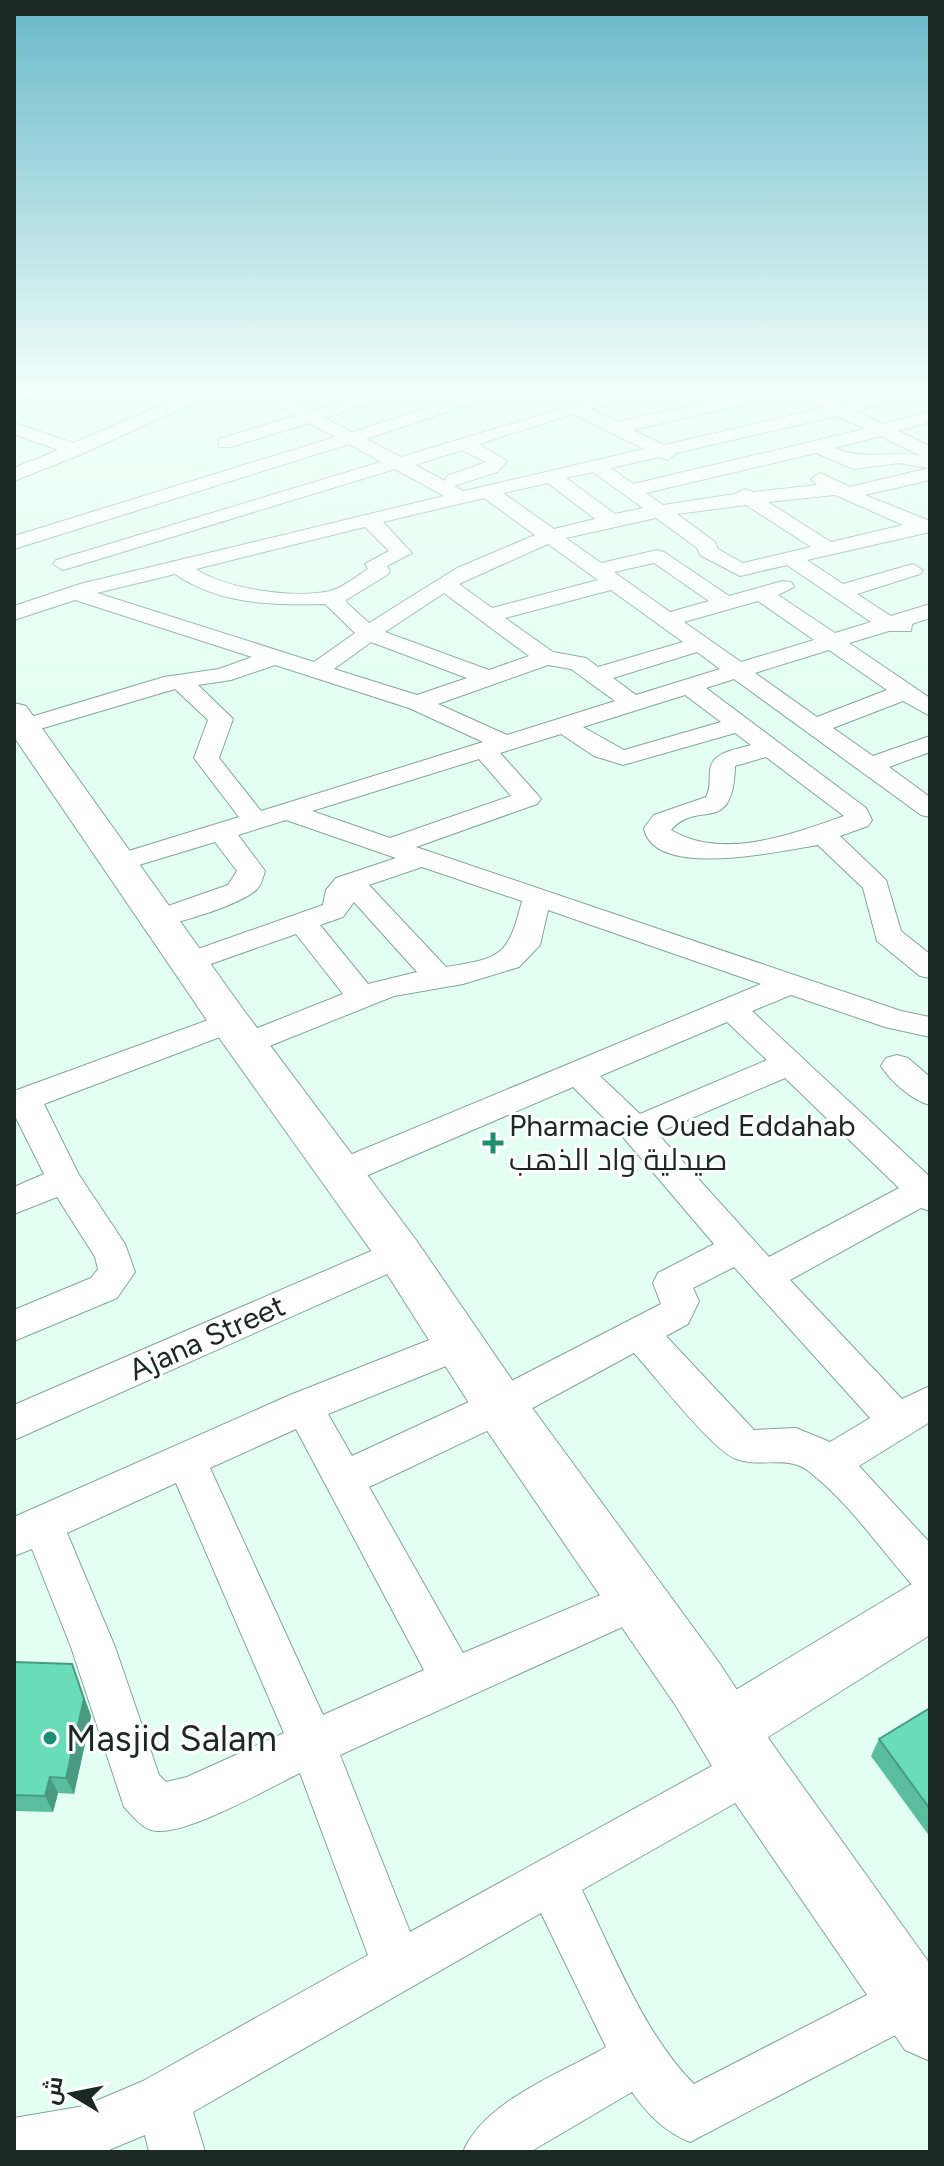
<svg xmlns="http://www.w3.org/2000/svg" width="944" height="2166" font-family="Figtree,Cairo,sans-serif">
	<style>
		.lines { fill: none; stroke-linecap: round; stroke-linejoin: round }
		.minor-casing { stroke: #83a498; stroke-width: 2 }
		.tertiary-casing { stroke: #83a498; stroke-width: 2 }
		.secondary-casing { stroke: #83a498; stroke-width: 2 }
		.minor { fill: #fff; fill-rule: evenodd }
		.tertiary { fill: #fff; fill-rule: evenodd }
		.secondary { fill: #fff; fill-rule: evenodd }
		.wall { fill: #5abd9e }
		.shaded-wall { fill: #4a9a81 }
		.building { fill: #69dcb8; stroke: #4a9a81; stroke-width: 2 }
		.poi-dot { fill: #1c8f72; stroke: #fff; stroke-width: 3 }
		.labels { text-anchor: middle; stroke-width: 6; stroke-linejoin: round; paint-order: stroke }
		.poi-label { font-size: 30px; fill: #1b2823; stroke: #fff; text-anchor: start }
		.street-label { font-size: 30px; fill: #1b2823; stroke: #fff }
		.near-poi-label { font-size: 36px; fill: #1b2823; stroke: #fff; text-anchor: start }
	</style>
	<rect width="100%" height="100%" fill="#e3fff4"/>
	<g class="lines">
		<g class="minor-casing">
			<g id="minor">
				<polygon points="14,392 55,392 46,397 14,401"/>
				<polygon points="193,392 217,392 82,454 14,481 14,468 58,450 14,434 14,423 73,443"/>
				<path d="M 255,392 L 277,392 L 312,410 L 373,392 L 400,392 L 325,418 L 352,432 L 480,392 L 507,392 L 366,439 L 401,457 L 618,392 L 648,392 L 590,409 L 618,422 L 750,392 L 781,392 L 778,396 L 633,430 L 664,445 L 823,408 L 793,392 L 816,392 L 841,404 L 894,392 L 926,392 L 856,411 L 883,424 L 930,412 L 930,422 L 898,431 L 930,446 L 930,480 L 865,495 L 930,521 L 930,532 L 807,560 L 843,584 L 913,564 L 923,570 L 920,574 L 857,594 L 891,616 L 930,604 L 930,618 L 912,624 L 911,631 L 889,631 L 849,643 L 930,698 L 930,716 L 903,701 L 833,728 L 873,756 L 930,736 L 930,752 L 889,767 L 930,797 L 930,817 L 921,815 L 734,679 L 706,688 L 866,808 L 872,820 L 868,826 L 840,836 L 886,880 L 901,931 L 930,954 L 930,978 L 920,976 L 877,941 L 863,888 L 818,845 C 785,850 653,881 644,828 L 654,815 L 706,797 C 711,788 709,781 710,771 C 711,752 735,750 751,745 L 735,733 L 623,765 L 594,756 L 561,734 L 500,753 L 537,794 L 541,799 L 537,804 L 416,847 L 901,1011 L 930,1017 L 930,1037 L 885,1027 L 791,995 L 752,1011 L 930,1177 L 930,1211 L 921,1208 L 790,1280 L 902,1399 L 930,1386 L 930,1422 L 859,1466 L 930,1543 L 930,1594 L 915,1588 C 880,1549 849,1502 807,1470 C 787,1455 760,1468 736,1459 C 711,1449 656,1377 634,1353 L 514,1418 L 369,1487 L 463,1653 L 636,1580 L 651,1586 L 658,1600 L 651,1614 L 340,1755 L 410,1932 L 750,1745 L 767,1751 L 773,1768 L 767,1785 L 582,1890 C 612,1951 645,2036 694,2084 L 894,1981 L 912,1973 L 930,1981 L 930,2017 L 690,2142 C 664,2131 648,2115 632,2092 L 530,2152 L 463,2152 C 484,2101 560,2074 606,2047 L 541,1913 L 193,2112 L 205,2152 L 149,2152 L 145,2135 L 104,2152 L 14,2152 L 14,2118 L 84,2106 L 143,2081 L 368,1955 L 300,1773 C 267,1789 194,1831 160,1831 C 144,1832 134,1817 124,1807 L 71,1647 L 32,1549 L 14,1556 L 14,1517 L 290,1395 L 447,1333 L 460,1329 L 473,1333 L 479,1344 L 473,1355 L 328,1414 L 352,1456 L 486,1394 L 661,1304 L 653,1283 L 658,1273 L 714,1244 L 623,1137 L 573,1087 L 352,1182 L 340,1186 L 328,1182 L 323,1173 L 328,1164 L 761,984 L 548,910 L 540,945 L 519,967 L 463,984 L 394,996 L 257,1051 L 246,1055 L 235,1051 L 230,1044 L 235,1037 L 343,994 L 296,934 L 188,972 L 178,970 L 173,963 L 178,956 L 323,905 L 326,890 L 336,878 L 396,858 L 286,820 L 238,835 L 265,871 C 263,877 262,884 257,889 C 245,903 165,930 148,925 L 144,919 L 148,913 L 228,885 L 237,871 L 215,842 L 119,871 L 109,869 L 105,863 L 109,857 L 239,817 L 194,758 L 208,720 L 175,689 L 23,734 L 14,732 L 14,722 L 164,677 L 219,669 L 252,657 L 75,600 L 14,620 L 14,606 L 80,584 L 444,496 L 395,469 L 70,568 L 63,570 L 53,564 L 56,560 L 381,462 L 349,444 L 14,549 L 14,536 L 335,437 L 309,423 L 231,447 L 219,447 L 219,439 L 295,416 ZM 573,414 L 644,449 L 464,491 L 454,486 L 497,472 L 507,461 L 479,444 ZM 837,416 L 865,429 L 633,484 L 611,468 L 659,457 L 668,460 L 676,453 ZM 880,436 L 921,456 C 889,450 865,461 835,448 ZM 462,450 L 486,462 L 447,476 L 445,481 L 415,465 ZM 816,453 L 854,469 L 899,463 L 929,468 L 850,487 L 820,473 L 811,479 L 817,485 L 753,492 L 744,489 L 735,494 L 663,505 L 646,493 ZM 593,472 L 643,508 L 615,514 L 566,478 ZM 548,483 L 595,519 L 554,529 L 503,493 ZM 835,495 L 903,525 L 831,542 L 768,502 ZM 484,498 L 535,535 L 457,568 L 369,623 L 347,603 L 346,600 L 387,575 L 390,571 L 387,566 L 412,553 L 383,522 ZM 746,505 L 811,547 L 743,563 L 718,549 L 715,542 L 677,514 ZM 656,518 L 697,548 L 700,555 L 740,576 L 787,565 L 871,622 L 835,633 L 778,595 L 794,587 L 791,582 L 783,581 L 729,596 L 664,552 L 657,550 L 601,563 L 566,538 ZM 365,527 L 389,551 L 365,564 L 368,569 C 357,576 342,588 330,591 C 294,599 225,589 196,569 ZM 548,544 L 598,580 L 492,608 L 459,584 ZM 654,563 L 709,601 L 670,612 L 614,572 ZM 175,574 C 220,605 272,605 325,604 L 355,633 L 314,662 L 97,593 ZM 611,590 L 683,642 L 598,667 L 586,658 L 553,652 L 505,618 ZM 444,593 L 529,656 L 489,670 L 385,632 ZM 758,601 L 814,640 L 741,662 L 684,622 ZM 371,642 L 467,678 L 417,695 L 334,669 ZM 829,650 L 887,690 L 817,717 L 755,673 ZM 697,652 L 720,669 L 636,695 L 613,678 ZM 275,665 L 409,708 L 483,742 L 261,811 L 219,758 L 233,719 L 198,685 L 231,680 ZM 548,665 L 571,669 L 615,701 L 507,735 L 438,704 ZM 685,695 L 721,722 L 624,750 L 583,727 ZM 766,757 L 844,816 C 792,834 723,861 671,830 C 698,798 733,838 735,766 ZM 479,759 L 511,796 L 390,838 L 312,811 ZM 422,867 L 522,901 C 508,956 502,958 446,967 L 369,885 ZM 354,902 L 417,972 L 368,984 L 320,925 L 343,917 ZM 727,1022 L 767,1060 L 640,1114 L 600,1076 ZM 785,1078 L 899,1188 L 769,1257 L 657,1133 ZM 734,1267 L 870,1418 L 830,1442 L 796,1428 L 754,1430 L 666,1336 L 688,1324 L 699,1301 L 693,1288 ZM 296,1429 L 424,1670 L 323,1715 L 210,1468 ZM 176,1483 L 284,1733 L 187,1777 L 166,1782 L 159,1775 L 115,1647 L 67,1533 Z"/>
				<polygon points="230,1012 241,1015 245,1022 241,1029 44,1104 79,1175 125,1244 135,1272 117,1298 14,1341 14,1310 91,1278 98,1269 95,1257 57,1197 14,1214 14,1187 44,1174 14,1114 14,1091"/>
				<path d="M 897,1055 L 908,1058 L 930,1077 L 930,1105 C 912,1100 891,1082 881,1066 L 886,1058 Z"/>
				<polygon points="399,1239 412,1243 417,1253 412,1263 14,1440 14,1405"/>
			</g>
		</g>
		<g class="tertiary-casing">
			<polygon id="tertiary" points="930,1577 930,1635 746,1751 725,1760 704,1751 695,1730 704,1709 910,1585"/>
		</g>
		<g class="secondary-casing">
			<polygon id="secondary" points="14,703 26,706 245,1012 416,1240 519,1390 720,1664 773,1745 930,1964 930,2061 905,2050 727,1791 676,1706 481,1422 382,1266 215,1032 14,737"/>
		</g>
		<use href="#minor" class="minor"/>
		<use href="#tertiary" class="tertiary"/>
		<use href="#secondary" class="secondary"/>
	</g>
	<g class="wall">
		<polygon points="14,1662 72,1664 91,1716 74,1794 58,1793 53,1812 14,1811"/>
		<polygon points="930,1708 930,1837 871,1756 879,1739"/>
	</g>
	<g class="shaded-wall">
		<polygon points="72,1664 91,1716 74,1794 66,1778"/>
		<polygon points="50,1777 58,1793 53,1812 45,1796"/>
	</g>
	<g class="building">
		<polygon points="14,1662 72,1664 84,1699 66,1778 50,1777 45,1796 14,1795"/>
		<polygon points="930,1708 930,1809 879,1739"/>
	</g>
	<linearGradient id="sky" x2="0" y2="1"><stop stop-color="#67b8c9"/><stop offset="0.56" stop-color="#f2fffa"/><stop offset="1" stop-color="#f2fffa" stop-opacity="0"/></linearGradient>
	<rect width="944" height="695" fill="url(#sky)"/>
	<g class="poi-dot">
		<path d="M489 1131h8v8h8v8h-8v8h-8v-8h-8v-8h8z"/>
		<circle cx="50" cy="1738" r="8"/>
	</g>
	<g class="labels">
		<g class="poi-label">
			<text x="509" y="1136">Pharmacie Oued Eddahab<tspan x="509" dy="34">صيدلية واد الذهب</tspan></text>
		</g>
		<g class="street-label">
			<text transform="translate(207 1338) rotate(-24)" y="10">Ajana Street</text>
		</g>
		<g class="near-poi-label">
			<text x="66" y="1751">Masjid Salam</text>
		</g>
	</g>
	<rect width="944" height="2166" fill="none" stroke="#1b2823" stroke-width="32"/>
	<g transform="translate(72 2094) rotate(280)" stroke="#ffffff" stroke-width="6" paint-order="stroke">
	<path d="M0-6L14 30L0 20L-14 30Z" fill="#1b2823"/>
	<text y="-12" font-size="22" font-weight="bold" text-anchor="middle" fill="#1b2823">ش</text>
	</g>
</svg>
